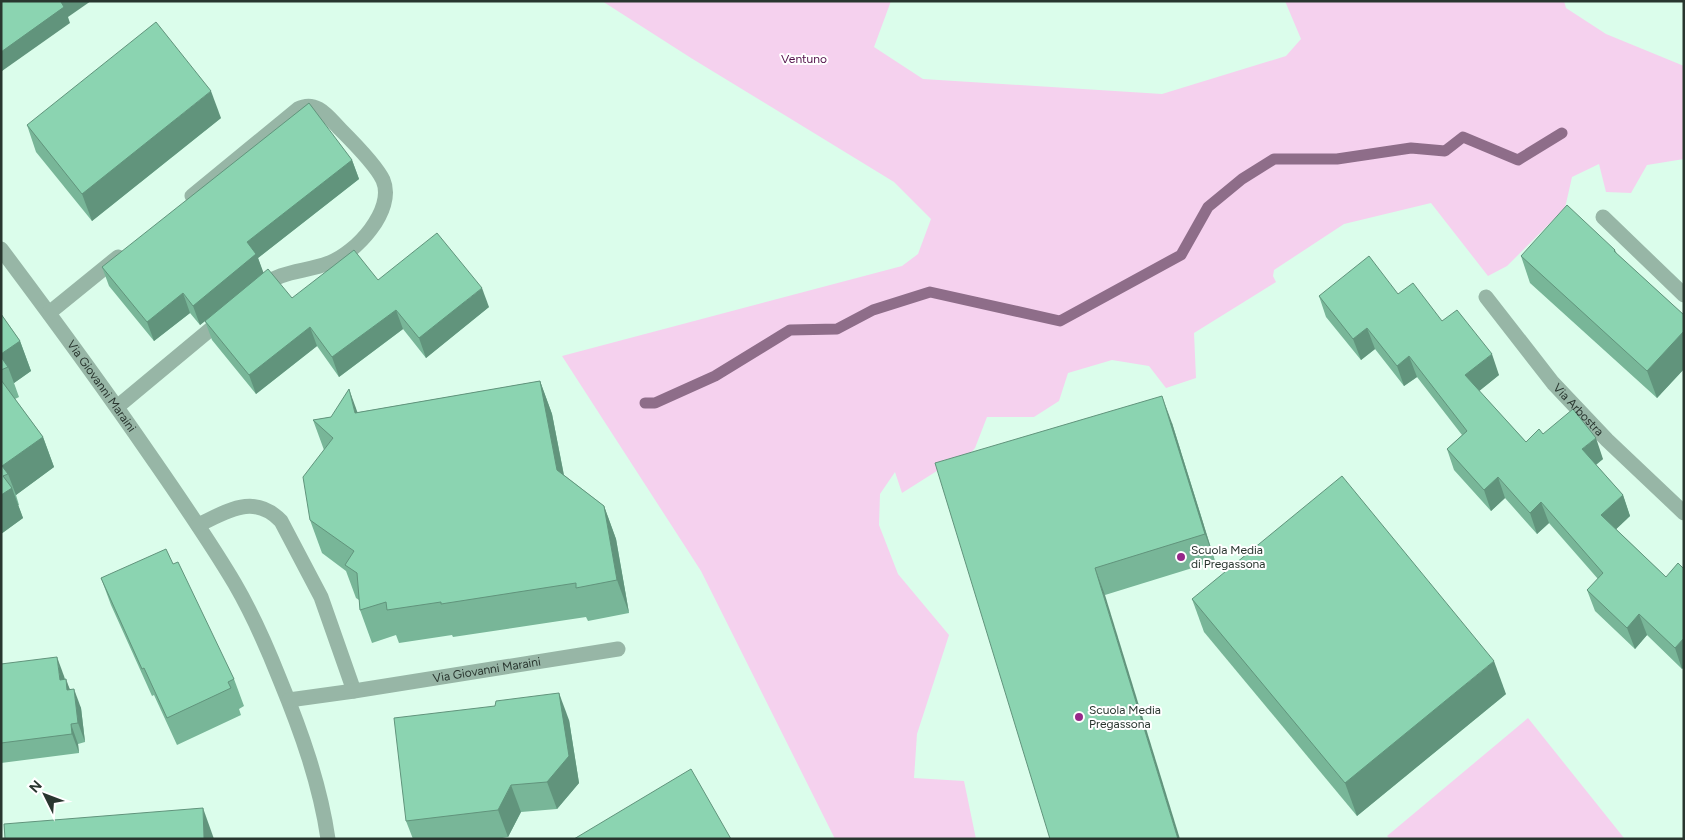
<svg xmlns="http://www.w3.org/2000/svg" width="1685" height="840" font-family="Figtree,sans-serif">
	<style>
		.green { fill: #f5d1ee }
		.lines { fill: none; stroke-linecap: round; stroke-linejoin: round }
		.stream { stroke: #8e6d89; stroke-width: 11 }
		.minor { stroke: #97b6a6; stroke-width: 15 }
		.wall { fill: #78b698 }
		.shaded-wall { fill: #61947c }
		.building { fill: #8bd4b1; stroke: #61947c }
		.poi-dot { fill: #962889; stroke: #fff; stroke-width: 2 }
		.labels { text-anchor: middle; stroke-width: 4; stroke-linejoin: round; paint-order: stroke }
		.park-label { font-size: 12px; fill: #510f49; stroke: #fff }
		.street-label { font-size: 12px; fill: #29362f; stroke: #fff }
		.poi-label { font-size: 12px; fill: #29362f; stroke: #fff; text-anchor: start }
	</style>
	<rect width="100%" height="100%" fill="#dbfdeb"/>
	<g class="green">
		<polygon points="602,1 891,1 874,47 923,79 1162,94 1286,56 1301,39 1285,1 1564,1 1566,8 1606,34 1684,66 1684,159 1647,165 1631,193 1606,192 1599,164 1572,177 1565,208 1507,266 1488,276 1431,203 1344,224 1274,270 1273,276 1276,282 1194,333 1196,378 1166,388 1149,366 1112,360 1068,373 1059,401 1034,417 987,417 975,448 957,468 940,469 902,493 895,472 880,494 879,525 898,574 949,635 917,734 914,778 964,781 976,839 835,839 701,571 562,356 902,266 918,254 931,219 894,182 691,58"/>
		<polygon points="1528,718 1624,838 1390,839 1387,836"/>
	</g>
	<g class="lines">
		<polyline class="stream" points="645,403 655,403 715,376 790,330 837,329 873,310 930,292 1060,321 1181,255 1208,207 1242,179 1274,159 1337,159 1411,148 1445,151 1463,137 1518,160 1562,133"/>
		<g class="minor">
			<path d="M 192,196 L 298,109 C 317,99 329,118 341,130 C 353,142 376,165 383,180 C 396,210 355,254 329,263 C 303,273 282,269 259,289"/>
			<polyline points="1603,217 1684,295"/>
			<path id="s1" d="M 1,249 C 52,317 102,385 150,455 C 179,497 209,540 235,584 C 253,615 267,647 280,680 C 301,731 320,784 328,839"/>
			<path id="s2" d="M 1486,297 L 1553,383 L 1607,440 L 1684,513"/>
			<polyline points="49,313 118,257"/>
			<polyline points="117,407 224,318"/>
			<path d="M 198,525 C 228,511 254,493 281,521 L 321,597 L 354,691"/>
			<path id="s3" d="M 289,700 L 354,691 L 618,649"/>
		</g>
	</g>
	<g class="wall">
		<polygon points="221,118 92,221 36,152 27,125"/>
		<polygon points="352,160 359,179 258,258 263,273 292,298 378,280 489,307 426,358 403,329 339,377 317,346 256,394 212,340 205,321 200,325 190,313 154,341 109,286 102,267"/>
		<polygon points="1615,250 1617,254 1684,315 1684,369 1657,398 1530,283 1521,256"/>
		<polygon points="1398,294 1442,321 1499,375 1479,391 1526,442 1543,434 1603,459 1596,465 1623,495 1630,516 1616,529 1666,577 1684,569 1684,667 1682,669 1647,635 1635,649 1595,611 1587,590 1598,579 1549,523 1537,534 1505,498 1491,511 1454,470 1447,449 1462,435 1417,377 1404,386 1375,349 1361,360 1326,317 1319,296"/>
		<polygon points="1,314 20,341 31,371 14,383 19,397 15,399 43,437 54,467 16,495 19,505 18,505 23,518 1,534"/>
		<polygon points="540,381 552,414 564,475 604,506 616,539 629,613 588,621 586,617 453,637 452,635 399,643 396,635 372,643 360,610 359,600 356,598 346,571 322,553 310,520 324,450 313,420"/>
		<polygon points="1172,423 1215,561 1105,595 935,463"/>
		<polygon points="173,564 234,679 244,706 239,709 241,715 177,745 154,695 152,696 111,605 101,578"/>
		<polygon points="1192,599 1506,694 1357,816 1204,632"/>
		<polygon points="1,664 64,676 65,679 70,690 81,708 85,742 78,744 79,753 1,763"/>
		<polygon points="569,720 579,783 557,809 521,812 508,837 497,839 413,839 406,821"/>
	</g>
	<g class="shaded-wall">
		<polygon points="62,1 91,1 68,17 70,23 2,71 1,69 1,52"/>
		<polygon points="211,91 221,118 92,221 82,194"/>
		<polygon points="352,160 359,179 258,258 264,274 200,325 193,306 247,242"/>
		<polygon points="482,288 489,307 426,358 419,338"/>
		<polygon points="183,293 190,313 154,341 147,322"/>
		<polygon points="396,310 403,329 339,377 332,357"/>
		<polygon points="310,327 317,346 256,394 249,375"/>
		<polygon points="1367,328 1375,349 1361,360 1353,339"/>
		<polygon points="1684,331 1684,369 1657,398 1647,371"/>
		<polygon points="20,341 31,371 14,383 8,367 1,358 1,354"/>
		<polygon points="1492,354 1499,375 1473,396 1465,375"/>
		<polygon points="1409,356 1417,377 1404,386 1397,366"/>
		<polygon points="540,381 552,414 569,502 557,470"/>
		<polygon points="349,389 361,422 355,413"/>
		<polygon points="1162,396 1172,423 1215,561 1205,534"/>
		<polygon points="43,437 54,467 16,495 8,474 2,466"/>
		<polygon points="1596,438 1603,459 1589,470 1582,449"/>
		<polygon points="1498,477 1505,498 1491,511 1484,490"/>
		<polygon points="12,488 23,518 1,534 1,495"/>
		<polygon points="1623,495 1630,516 1609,536 1601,515"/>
		<polygon points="1541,502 1549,523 1537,534 1530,513"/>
		<polygon points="604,506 616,539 629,613 617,580"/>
		<polygon points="1095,568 1105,595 1180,839 1178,839"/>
		<polygon points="1639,614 1647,635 1635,649 1627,628"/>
		<polygon points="1684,638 1684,667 1682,669 1675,648"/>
		<polygon points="57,657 64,676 67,699 60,680"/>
		<polygon points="1494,661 1506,694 1357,816 1345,783"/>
		<polygon points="66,679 73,698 67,690"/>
		<polygon points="74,689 81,708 85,742 78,723"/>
		<polygon points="559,693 569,720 579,783 557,809 547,782"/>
		<polygon points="71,724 78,744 79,753 72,734"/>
		<polygon points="511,785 521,812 508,837 498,810"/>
		<polygon points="203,808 214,839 204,839"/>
	</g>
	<g class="building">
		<polygon points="1,1 62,1 61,2 64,7 1,52"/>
		<polygon points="156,22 211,91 82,194 27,125"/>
		<polygon points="309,103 352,160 247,242 256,254 193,306 183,293 147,322 102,267"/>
		<polygon points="1567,205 1615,250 1614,251 1684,315 1684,331 1647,371 1521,256"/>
		<polygon points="437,233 482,288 419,338 396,310 332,357 310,327 249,375 205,321 268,269 292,298 354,250 378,280"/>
		<polygon points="1369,256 1398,294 1413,283 1442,321 1457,310 1492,354 1465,375 1526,442 1539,429 1543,434 1573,409 1596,438 1582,449 1623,495 1601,515 1666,577 1678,563 1684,569 1684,638 1675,648 1639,614 1627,628 1587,590 1603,573 1541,502 1530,513 1498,477 1484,490 1447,449 1467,431 1409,356 1397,366 1367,328 1353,339 1319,296"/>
		<polygon points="1,314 20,341 1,354"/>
		<polygon points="1,357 8,367 1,370"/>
		<polygon points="1,380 43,437 2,466 8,474 3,476 12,488 1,495"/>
		<polygon points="540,381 557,470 604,506 617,580 576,588 576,583 441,604 441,602 387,610 386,602 360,610 357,573 345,565 354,551 310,520 303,477 333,438 313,420 331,417 349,389 355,413"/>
		<polygon points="1162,396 1205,534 1095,568 1178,839 1050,839 935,463"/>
		<polygon points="1342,476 1494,661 1345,783 1192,599"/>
		<polygon points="166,549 173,564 178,562 234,679 228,682 231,688 167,718 144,668 142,669 101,578"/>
		<polygon points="57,657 60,680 66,679 67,690 74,689 78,723 71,724 72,734 1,743 1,664"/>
		<polygon points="559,693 569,756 547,782 511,785 498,810 406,821 394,718 495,706 496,701"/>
		<polygon points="691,769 731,839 574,839"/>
		<polygon points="203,808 204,839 5,839 4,824"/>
	</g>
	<g class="poi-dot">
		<circle cx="1181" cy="557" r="5"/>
		<circle cx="1079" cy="717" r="5"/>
	</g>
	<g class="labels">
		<g class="park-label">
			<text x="804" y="63">Ventuno</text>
		</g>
		<g class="street-label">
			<text dy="4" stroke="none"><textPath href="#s1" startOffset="170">Via Giovanni Maraini</textPath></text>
			<text dy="4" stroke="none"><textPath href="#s2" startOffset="146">Via Arbostra</textPath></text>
			<text dy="4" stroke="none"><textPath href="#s3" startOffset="200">Via Giovanni Maraini</textPath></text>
		</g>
		<g class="poi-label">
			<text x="1191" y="554">Scuola Media<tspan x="1191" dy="14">di Pregassona</tspan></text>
			<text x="1089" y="714">Scuola Media<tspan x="1089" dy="14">Pregassona</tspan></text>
		</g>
	</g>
	<rect width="1685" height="840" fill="none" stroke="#29362f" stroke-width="5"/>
	<g transform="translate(45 795) rotate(312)" stroke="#ffffff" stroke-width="4" paint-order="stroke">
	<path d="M0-4L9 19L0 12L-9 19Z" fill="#29362f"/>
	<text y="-8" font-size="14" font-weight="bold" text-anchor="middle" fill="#29362f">N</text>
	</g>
</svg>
